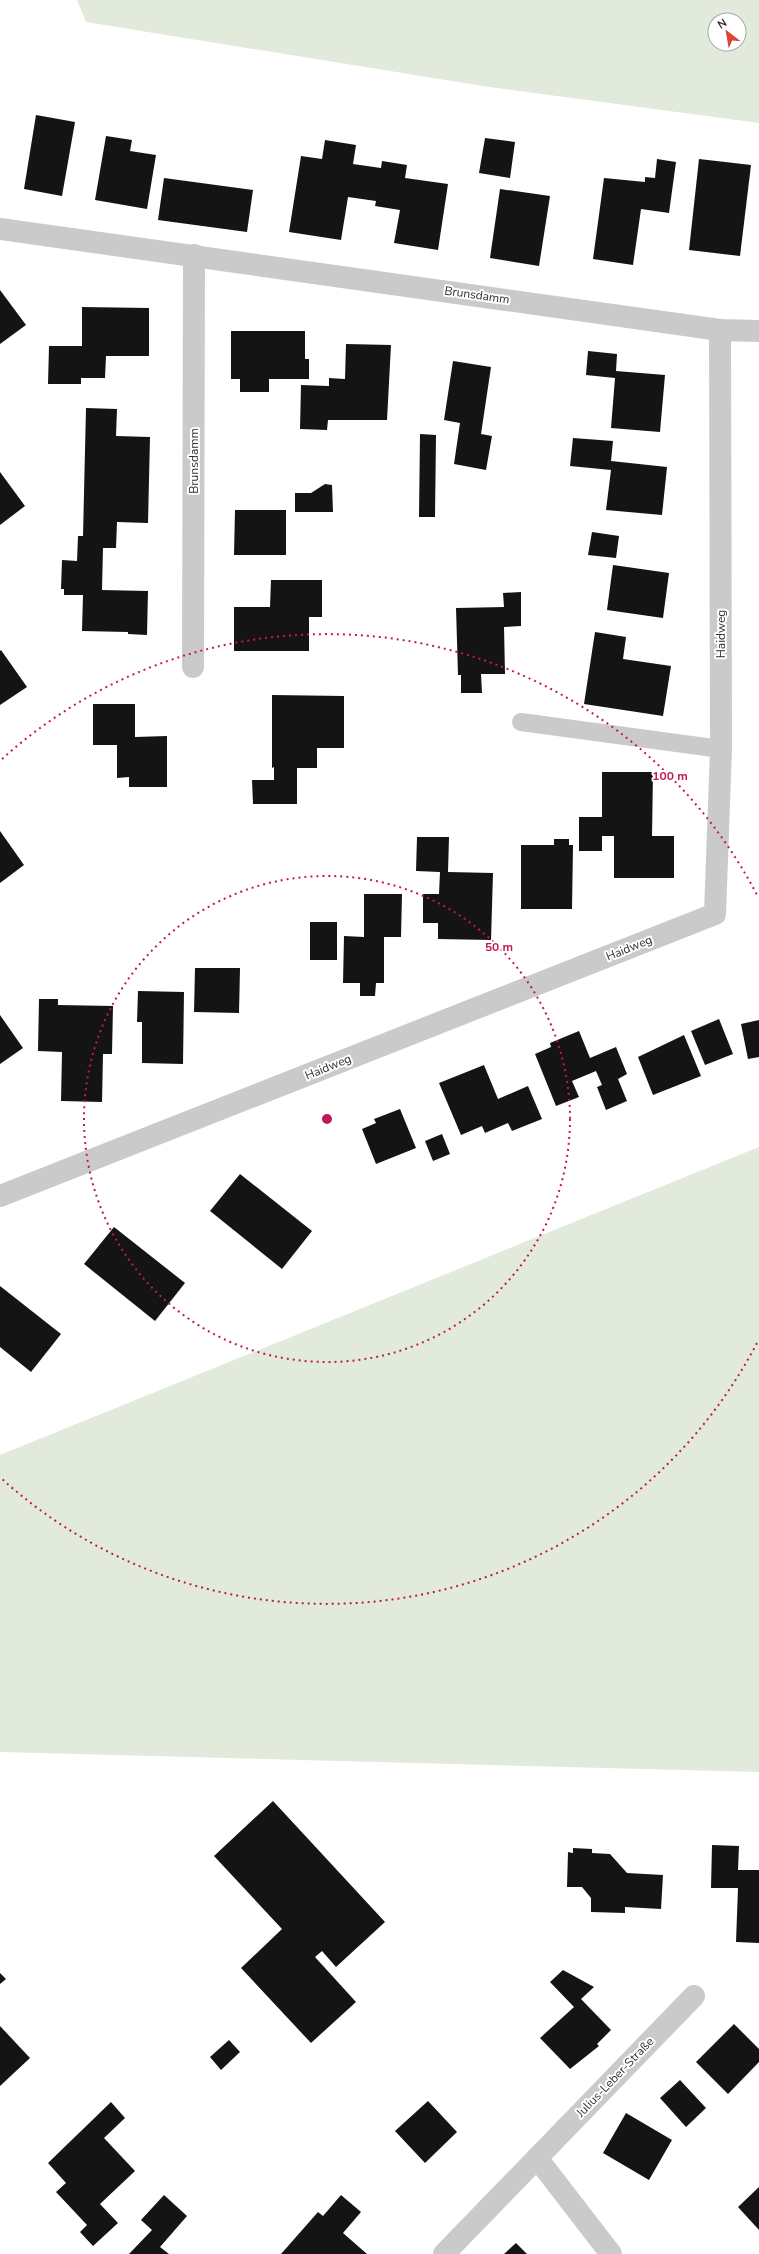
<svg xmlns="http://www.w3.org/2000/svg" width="759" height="2254" font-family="'Nunito Sans',sans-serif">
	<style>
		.green { fill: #e1eadb; fill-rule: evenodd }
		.building { fill: #141414 }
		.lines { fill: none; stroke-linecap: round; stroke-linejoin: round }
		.service { stroke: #cacaca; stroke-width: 18 }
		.minor { stroke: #cacaca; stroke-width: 22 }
		.ring { fill: none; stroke: #c2185b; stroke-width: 2; stroke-dasharray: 2 4 }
		.labels { text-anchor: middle; stroke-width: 4; stroke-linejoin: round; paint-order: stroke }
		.street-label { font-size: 12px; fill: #2d2d2d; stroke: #fff }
		.centre { fill: #c2185b; stroke: #fff; stroke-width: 2 }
		.ring-label { font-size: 12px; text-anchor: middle; font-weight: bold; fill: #c2185b; stroke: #fff; stroke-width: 4; stroke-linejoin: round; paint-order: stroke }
	</style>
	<rect width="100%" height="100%" fill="#fff"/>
	<g class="green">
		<path d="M 77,0 L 759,0 L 759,123 L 489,87 L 86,22 ZM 715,20 L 739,20 L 739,44 L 715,44 Z"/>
		<polygon points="759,1147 759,1772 0,1752 0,1455"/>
	</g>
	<g class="building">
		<polygon points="36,115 75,122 62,196 24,189"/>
		<polygon points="106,136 132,140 130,151 156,155 147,209 95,200"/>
		<polygon points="485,138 515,142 510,178 479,173"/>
		<polygon points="325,140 356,145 353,164 381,168 382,161 407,165 405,178 448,184 438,250 394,243 400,210 375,206 376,201 348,197 341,240 289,232 301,156 322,159"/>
		<polygon points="657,159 676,162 669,213 641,209 633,265 593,259 604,178 645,182 645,177 655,178"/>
		<polygon points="699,159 751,165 740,256 689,250"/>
		<polygon points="164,178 253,190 247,232 158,220"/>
		<polygon points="500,189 550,196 539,266 490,258"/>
		<polygon points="0,290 26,325 0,344"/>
		<polygon points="82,307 149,308 149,356 106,356 105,378 81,378 81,384 48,384 49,346 82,346"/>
		<polygon points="231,331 305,331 305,359 309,359 309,379 269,379 269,392 240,392 240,379 231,379"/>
		<polygon points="346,344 391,345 387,420 328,420 327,430 300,429 301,385 329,386 329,378 345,379"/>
		<polygon points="588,351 617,354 616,371 665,375 660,432 611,428 615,378 586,375"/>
		<polygon points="453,361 491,367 481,434 492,436 486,470 454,464 460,423 444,420"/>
		<polygon points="86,408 117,409 116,436 150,437 148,523 117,522 116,548 103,548 102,590 148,591 147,635 128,634 128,632 82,631 83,595 64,595 64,589 61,589 62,560 77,561 78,536 83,536"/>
		<polygon points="420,434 436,435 435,517 419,517"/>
		<polygon points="573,438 613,441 611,461 667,467 662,515 606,510 611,470 570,466"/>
		<polygon points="0,472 25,506 0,525"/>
		<polygon points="325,484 332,485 333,512 295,512 295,493 311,493"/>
		<polygon points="235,510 286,510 286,555 234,555"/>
		<polygon points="592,532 619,536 616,558 588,555"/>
		<polygon points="613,565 669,573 663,618 607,610"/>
		<polygon points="271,580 322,580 322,617 309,617 309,651 234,651 234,607 270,607"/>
		<polygon points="521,592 521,626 504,627 505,674 481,674 482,693 461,693 461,675 458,675 456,608 504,607 503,593"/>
		<polygon points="595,632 626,637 623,659 671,666 663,716 584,704"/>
		<polygon points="1,650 27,687 0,705 0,651"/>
		<polygon points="272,695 344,696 344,748 317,748 317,768 297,768 297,804 253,804 252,780 274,780 274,767 272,768"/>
		<polygon points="93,704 135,704 135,737 167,736 167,787 129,787 129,777 117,778 117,745 93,745"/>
		<polygon points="602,772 653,772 652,836 674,836 674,878 614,878 614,836 602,836 602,851 579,851 579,817 602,817"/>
		<polygon points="0,831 24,865 0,883"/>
		<polygon points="417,837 449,837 448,872 493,873 491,940 438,939 438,923 423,923 423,894 439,894 440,872 416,871"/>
		<polygon points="554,839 569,839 569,845 573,845 572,909 521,909 521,845 554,845"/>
		<polygon points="364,894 402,894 401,937 384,937 384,983 376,983 375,996 360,996 360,983 343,983 344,936 364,937"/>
		<rect x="310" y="922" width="27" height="38"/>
		<polygon points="195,968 240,968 239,1013 194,1012"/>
		<polygon points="138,991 184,992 183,1064 142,1063 142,1022 137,1022"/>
		<polygon points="39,999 58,999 58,1005 113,1006 112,1054 103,1054 102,1102 61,1101 62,1052 38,1051"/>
		<polygon points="0,1015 23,1048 0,1064"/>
		<polygon points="719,1019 733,1054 705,1065 691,1031"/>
		<polygon points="759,1020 759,1057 748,1059 741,1024"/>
		<polygon points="579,1031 590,1058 616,1047 627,1074 618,1079 627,1101 606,1110 597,1087 602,1085 596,1071 572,1081 579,1097 556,1106 535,1054 551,1047 550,1043"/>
		<polygon points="684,1035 701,1076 653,1095 638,1057"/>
		<polygon points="484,1065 498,1099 528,1086 542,1119 512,1131 508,1123 485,1133 482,1126 461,1135 439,1083"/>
		<polygon points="400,1109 416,1148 376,1164 362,1129 376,1123 374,1119"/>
		<polygon points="442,1134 450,1154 433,1161 425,1141"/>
		<polygon points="240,1174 312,1231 282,1269 210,1211"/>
		<polygon points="114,1227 185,1283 155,1321 84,1264"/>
		<polygon points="0,1286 61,1334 31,1372 0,1347"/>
		<polygon points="273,1801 385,1922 336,1967 322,1951 315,1957 356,2002 311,2043 241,1968 282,1929 214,1856"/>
		<polygon points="712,1845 739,1846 738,1870 759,1870 759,1943 736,1942 738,1888 711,1888"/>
		<polygon points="573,1848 592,1849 592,1853 610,1854 627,1873 663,1875 661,1909 625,1907 625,1913 591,1912 591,1898 582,1887 567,1887 568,1852 573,1853"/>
		<polygon points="563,1970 594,1987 581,1999 611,2030 597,2044 599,2046 570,2069 540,2038 574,2007 550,1982"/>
		<polygon points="0,1973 6,1979 0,1984"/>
		<polygon points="734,2024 759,2049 759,2062 728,2094 696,2062"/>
		<polygon points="0,2026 30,2058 0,2086"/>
		<polygon points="229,2040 240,2052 221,2070 210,2057"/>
		<polygon points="680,2080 706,2108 686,2127 660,2098"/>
		<polygon points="428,2101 457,2132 425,2163 395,2131"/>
		<polygon points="111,2102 125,2118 104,2138 135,2171 100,2204 118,2223 93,2246 80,2232 87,2225 56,2192 66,2183 48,2163"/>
		<polygon points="626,2113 672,2140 649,2180 603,2153"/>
		<polygon points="759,2187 759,2230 738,2207"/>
		<polygon points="164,2195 187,2216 160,2247 169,2254 129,2254 152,2230 141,2220"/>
		<polygon points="341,2195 361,2212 343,2233 367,2254 281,2254 318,2212 323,2216"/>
		<polygon points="516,2243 527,2254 504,2254"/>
	</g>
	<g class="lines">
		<polyline class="service" points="521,722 721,749"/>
		<g class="minor">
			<polyline points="0,229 720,330 759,331"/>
			<polyline points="193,667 194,255"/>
			<polyline points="0,1196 715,914 721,749 720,330"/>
			<polyline points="537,2158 611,2254"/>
			<polyline points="444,2254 694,1996"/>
		</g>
	</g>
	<g class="ring">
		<circle cx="327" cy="1119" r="243"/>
		<path d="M757 1343A485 485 0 0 1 2 1479M2 759A485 485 0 0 1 757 895"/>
	</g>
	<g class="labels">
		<g class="street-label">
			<text transform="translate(477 295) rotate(8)" y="4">Brunsdamm</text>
			<text transform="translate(194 461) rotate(-90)" y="4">Brunsdamm</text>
			<text transform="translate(721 634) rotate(-90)" y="4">Haidweg</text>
			<text transform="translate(629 948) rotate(-22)" y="4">Haidweg</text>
			<text transform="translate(328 1067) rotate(-22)" y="4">Haidweg</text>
			<text transform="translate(615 2077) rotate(-46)" y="4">Julius-Leber-Straße</text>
		</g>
	</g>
	<circle cx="327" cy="1119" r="6" class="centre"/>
	<g class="ring-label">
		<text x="670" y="780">100 m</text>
		<text x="499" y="951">50 m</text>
	</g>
	<g transform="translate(727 32) rotate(329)"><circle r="19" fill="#ffffff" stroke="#ababab"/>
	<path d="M0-3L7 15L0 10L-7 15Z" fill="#dd4236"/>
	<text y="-6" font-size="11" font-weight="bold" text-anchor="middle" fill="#2d2d2d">N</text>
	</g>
</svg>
